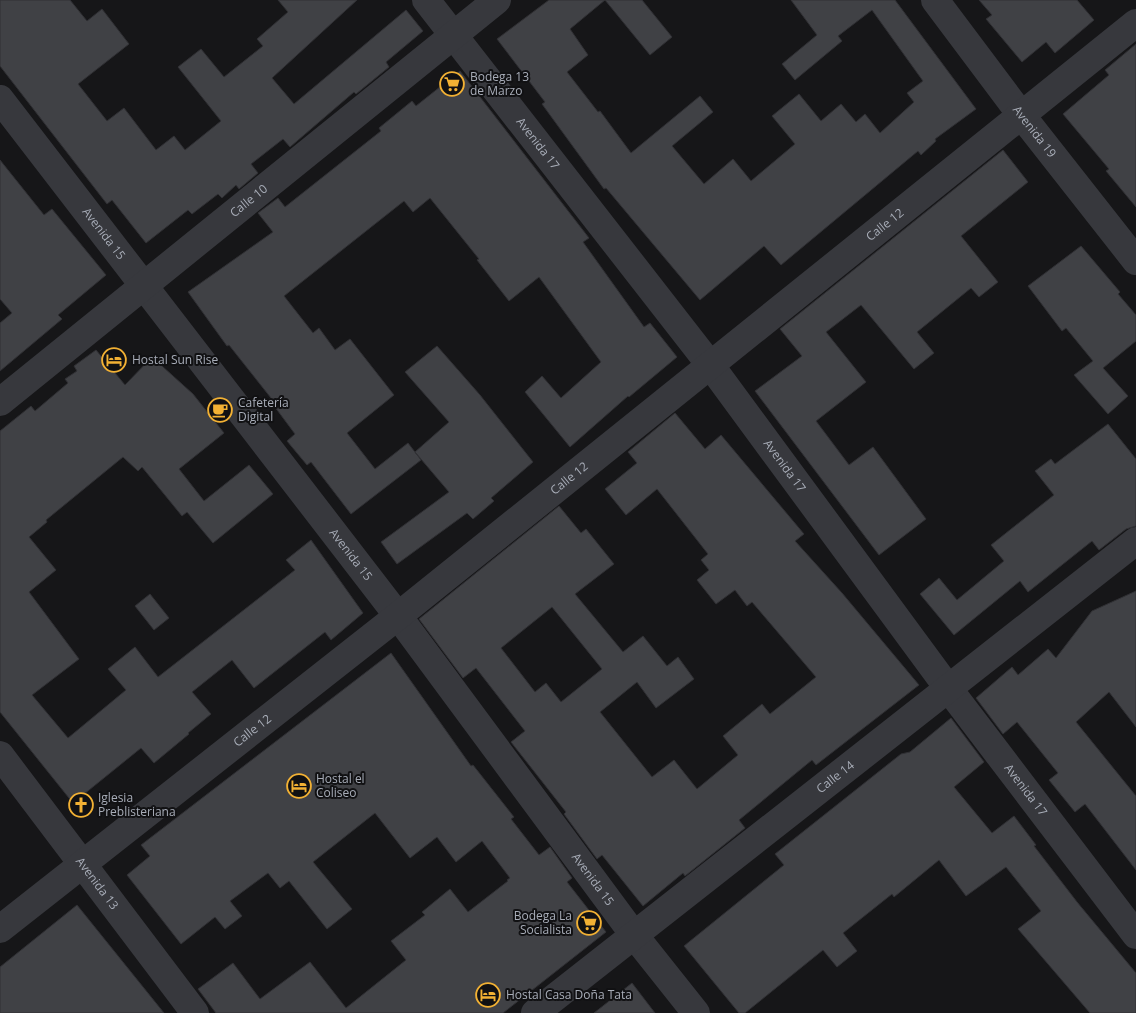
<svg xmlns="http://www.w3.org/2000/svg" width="1136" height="1013" font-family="'Open Sans',sans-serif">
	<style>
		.building { fill: #404145; stroke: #303034; fill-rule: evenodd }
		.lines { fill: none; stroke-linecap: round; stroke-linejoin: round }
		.minor { stroke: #37383d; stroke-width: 28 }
		.labels { text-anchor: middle; stroke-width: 4; stroke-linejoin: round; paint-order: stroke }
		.poi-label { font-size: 12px; fill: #a8adb8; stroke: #111113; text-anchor: start }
		.street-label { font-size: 12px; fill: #a8adb8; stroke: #111113 }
	</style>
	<rect width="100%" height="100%" fill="#161618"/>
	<g class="building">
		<polygon points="0,0 70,0 87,21 102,9 129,44 78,84 107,121 124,108 156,150 174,136 185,150 221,121 178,67 201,49 224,77 263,46 257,39 288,12 278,0 357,0 272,78 294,104 406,10 423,31 386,62 389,67 356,94 354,92 290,147 283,139 251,164 258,173 239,189 236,185 222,198 218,194 192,214 188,210 146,243 112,200 107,204 0,66"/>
		<polygon points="549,0 642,0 672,37 650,55 605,0 570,29 588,55 567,72 598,112 600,111 631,153 700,96 713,112 672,146 704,184 733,159 751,181 795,144 772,116 799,94 821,121 841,104 856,122 865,114 880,133 914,102 907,93 923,81 872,10 838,36 842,41 795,80 782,64 817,35 791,0 895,0 976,109 935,139 936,141 921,155 918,151 781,265 764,246 700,300 606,188 604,189 542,104 545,102 497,39"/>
		<polygon points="979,0 1077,0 1094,20 1055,53 1046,42 1022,62 986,19 992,15"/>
		<polygon points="1136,44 1136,207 1106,171 1109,169 1063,114 1109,75 1105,70"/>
		<polygon points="460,71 589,238 583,242 644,327 650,323 677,357 629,397 628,396 570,447 525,392 542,376 561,398 601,362 539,277 509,301 477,260 479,259 430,198 413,212 404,201 284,296 313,333 319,328 335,350 350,339 394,395 347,433 375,469 408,443 421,460 351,514 311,462 307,465 287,441 295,434 269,399 271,398 229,345 227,346 188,292 273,232 258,213 278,198 285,207 381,131 379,128 412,101 416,106"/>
		<polygon points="1003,150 1028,182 961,236 998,282 979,297 971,288 917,332 934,353 914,369 861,305 826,332 866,382 816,421 849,465 873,447 926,519 879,555 755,391 802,356 780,329"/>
		<polygon points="0,160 44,215 52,209 106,275 58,315 62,319 0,371 0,323 12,313 0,299"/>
		<polygon points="1081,246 1120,292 1118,294 1136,315 1136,341 1103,368 1128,396 1108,414 1074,375 1093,361 1066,328 1062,331 1028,286"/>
		<polygon points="437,346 480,395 533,462 491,498 494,501 473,519 467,513 397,564 381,542 449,492 415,452 449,422 405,372"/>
		<polygon points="96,350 125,385 152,357 193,394 224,433 179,469 204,501 249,465 273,494 213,543 187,512 182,516 142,467 138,471 123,457 46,520 47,522 29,537 56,570 29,592 79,659 32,695 68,738 126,690 108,669 135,647 158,677 295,570 286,560 311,540 363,613 331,640 325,632 254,688 232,660 192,692 211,714 188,733 189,734 154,763 141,748 73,803 0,712 0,431 31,406 35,411 68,383 65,379 77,371 74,366"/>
		<path d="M 675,413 L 705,449 L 721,435 L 804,534 L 795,541 L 842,593 L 919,685 L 816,765 L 812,760 L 739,820 L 745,828 L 685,876 L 683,873 L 643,906 L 602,855 L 597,859 L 564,814 L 566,812 L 511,742 L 525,731 L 476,668 L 463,678 L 419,619 L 559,506 L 581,533 L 586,529 L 614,564 L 575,594 L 623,652 L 643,636 L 667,666 L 678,657 L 694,679 L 656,708 L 637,682 L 600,712 L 652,777 L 674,760 L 697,789 L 738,755 L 723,736 L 762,704 L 770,714 L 816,677 L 752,602 L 747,606 L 735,590 L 716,604 L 697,580 L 709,570 L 701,560 L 708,554 L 657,489 L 626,515 L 605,489 L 637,463 L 628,452 ZM 552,607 L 602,669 L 561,702 L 546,683 L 535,692 L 501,648 Z"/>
		<polygon points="1108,424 1136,459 1136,526 1126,529 1099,550 1092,541 1028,592 1020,581 954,635 920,594 939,578 957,600 1004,561 991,545 1054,495 1035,471 1051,459 1055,464"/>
		<polygon points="1136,591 1136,727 1109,692 1076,722 1136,796 1136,870 1085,804 1075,812 1049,780 1058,773 1017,722 1003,734 976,698 1012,667 1018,675 1048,649 1056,658 1092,611"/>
		<polygon points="150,594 169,618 154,630 135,606"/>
		<polygon points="391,653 471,766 473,765 514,817 511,819 539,855 550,847 572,878 567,882 606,932 503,1013 216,1013 198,989 233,963 260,999 310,962 346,1008 406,960 391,941 425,915 422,912 450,889 468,912 508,881 507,880 510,878 482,841 456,862 437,837 410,858 375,813 313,862 352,909 327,929 289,881 280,888 268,873 230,901 242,916 225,929 215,917 181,944 127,875 150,856 141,845"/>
		<polygon points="951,718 984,762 954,787 992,833 1014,816 1036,845 1034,846 1077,902 1136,973 1136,1013 1090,1013 1018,929 1041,911 1006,867 966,896 939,860 894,897 892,894 843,933 857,951 837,967 823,950 745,1013 739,1013 684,946 784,865 775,854 901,754 910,752"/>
		<polygon points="77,905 164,1013 0,1013 0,967"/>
		<polygon points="632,983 655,1013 594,1013"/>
	</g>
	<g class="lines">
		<g class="minor">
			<path id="s1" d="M 426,0 L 711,366 L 948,688 L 1136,935"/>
			<path id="s2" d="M 935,0 L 1022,116 L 1136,261"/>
			<path id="s3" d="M 0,99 L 398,616 L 634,935 L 696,1013"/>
			<path id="s4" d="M 0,402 L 497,0"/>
			<path id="s5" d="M 0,755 L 195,1013"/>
			<path id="s6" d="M 0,929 L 398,616 L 1136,23"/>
			<path id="s7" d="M 535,1013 L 1136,541"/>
		</g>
	</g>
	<defs>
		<g id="supermarket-ring" transform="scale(1.25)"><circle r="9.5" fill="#111113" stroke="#f2b134" stroke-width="1.5"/><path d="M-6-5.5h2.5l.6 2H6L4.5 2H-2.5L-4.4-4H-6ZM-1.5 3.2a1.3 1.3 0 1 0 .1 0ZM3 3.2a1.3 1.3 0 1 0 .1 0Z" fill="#f2b134"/></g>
		<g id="hotel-ring" transform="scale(1.25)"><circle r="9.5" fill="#111113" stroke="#f2b134" stroke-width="1.5"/><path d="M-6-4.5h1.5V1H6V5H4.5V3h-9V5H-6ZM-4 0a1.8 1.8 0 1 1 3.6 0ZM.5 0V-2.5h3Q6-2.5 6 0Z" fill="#f2b134"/></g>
		<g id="cafe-ring" transform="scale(1.25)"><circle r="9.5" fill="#111113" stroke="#f2b134" stroke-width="1.5"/><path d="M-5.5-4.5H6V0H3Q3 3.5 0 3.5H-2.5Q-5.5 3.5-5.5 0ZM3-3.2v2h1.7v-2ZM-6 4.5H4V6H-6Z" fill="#f2b134"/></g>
		<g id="church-ring" transform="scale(1.25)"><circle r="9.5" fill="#111113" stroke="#f2b134" stroke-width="1.5"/><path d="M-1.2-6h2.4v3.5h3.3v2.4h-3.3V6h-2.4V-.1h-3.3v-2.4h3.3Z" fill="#f2b134"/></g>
	</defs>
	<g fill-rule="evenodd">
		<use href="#supermarket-ring" x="452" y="84"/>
		<use href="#hotel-ring" x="114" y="360"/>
		<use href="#cafe-ring" x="220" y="410"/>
		<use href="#hotel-ring" x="299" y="786"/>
		<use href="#church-ring" x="81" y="805"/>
		<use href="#supermarket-ring" x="589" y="923"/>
		<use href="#hotel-ring" x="488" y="995"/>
	</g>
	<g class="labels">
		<g class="poi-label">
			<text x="470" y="81">Bodega 13<tspan x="470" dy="14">de Marzo</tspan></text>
			<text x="132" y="364">Hostal Sun Rise</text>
			<text x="238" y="407">Cafetería<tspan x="238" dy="14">Digital</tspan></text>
			<text x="316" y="783">Hostal el<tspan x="316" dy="14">Coliseo</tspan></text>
			<text x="98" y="802">Iglesia<tspan x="98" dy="14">Preblisteriana</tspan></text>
			<text x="572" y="920" text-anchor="end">Bodega La<tspan x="572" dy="14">Socialista</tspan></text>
			<text x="506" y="999">Hostal Casa Doña Tata</text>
		</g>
		<g class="street-label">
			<text dy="4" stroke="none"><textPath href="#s2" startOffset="165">Avenida 19</textPath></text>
			<text dy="4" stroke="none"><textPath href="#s1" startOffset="182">Avenida 17</textPath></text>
			<text dy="4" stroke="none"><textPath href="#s4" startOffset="320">Calle 10</textPath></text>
			<text dy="4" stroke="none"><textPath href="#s6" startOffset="1131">Calle 12</textPath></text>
			<text dy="4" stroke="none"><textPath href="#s3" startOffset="170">Avenida 15</textPath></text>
			<text dy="4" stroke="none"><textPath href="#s1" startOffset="588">Avenida 17</textPath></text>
			<text dy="4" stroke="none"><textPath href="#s6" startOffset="726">Calle 12</textPath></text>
			<text dy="4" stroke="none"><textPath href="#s3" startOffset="575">Avenida 15</textPath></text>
			<text dy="4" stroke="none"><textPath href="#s6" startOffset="321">Calle 12</textPath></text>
			<text dy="4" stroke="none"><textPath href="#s7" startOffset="382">Calle 14</textPath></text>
			<text dy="4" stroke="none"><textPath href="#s1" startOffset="992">Avenida 17</textPath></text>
			<text dy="4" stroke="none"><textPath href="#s3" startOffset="980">Avenida 15</textPath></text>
			<text dy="4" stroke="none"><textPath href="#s5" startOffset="161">Avenida 13</textPath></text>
		</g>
	</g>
</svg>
